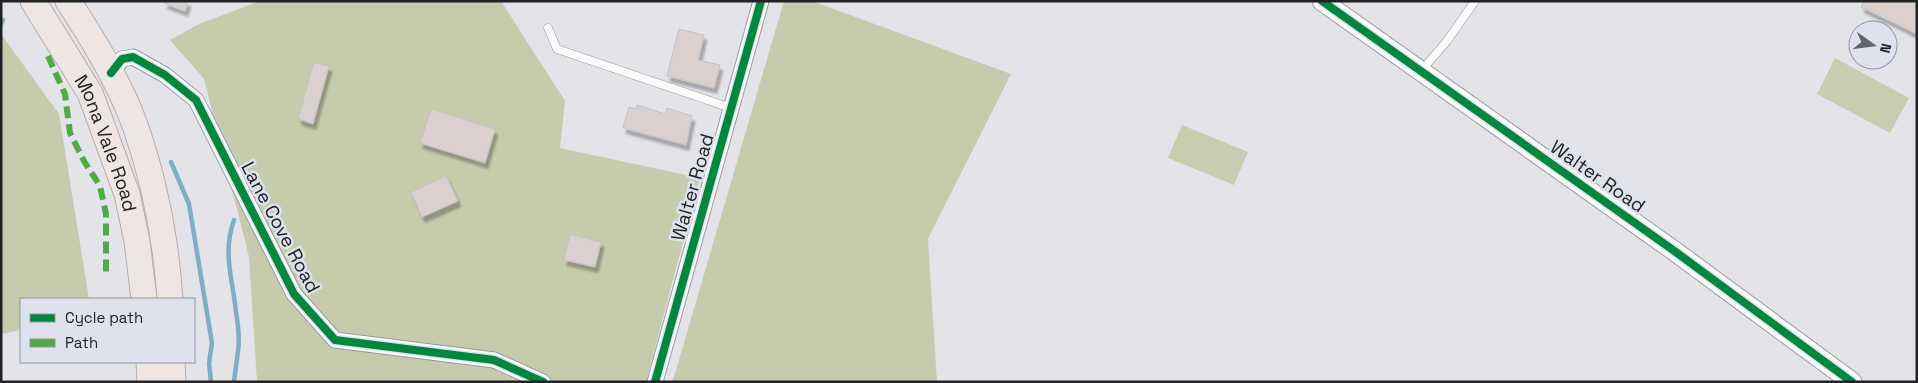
<svg xmlns="http://www.w3.org/2000/svg" width="1918" height="383" font-family="'Space Grotesk',sans-serif">
	<style>
		.green { fill: #c6cdb0 }
		.forest { fill: #c5ccad }
		.lines { fill: none; stroke-linecap: round; stroke-linejoin: round }
		.stream { stroke: #7caec5; stroke-width: 4.5 }
		.building { fill: #dcd0ce; stroke: #c3c2c4; filter: url(#shadow) }
		.service-casing { stroke: #999b9f; stroke-width: 9 }
		.minor-casing { stroke: #999b9f; stroke-width: 17 }
		.tertiary-casing { stroke: #999b9f; stroke-width: 21 }
		.trunk-casing { stroke: #b8adab; stroke-width: 27 }
		.service { stroke: #fbfbfc; stroke-width: 8 }
		.minor { stroke: #fbfbfc; stroke-width: 15 }
		.tertiary { stroke: #fbfbfc; stroke-width: 19 }
		.trunk { stroke: #efe6e3; stroke-width: 25 }
		.quiet { stroke: #52aa44; stroke-width: 6; stroke-dasharray: 12 6; stroke-linecap: butt }
		.cycleway-casing { stroke: #dfe2ed; stroke-width: 11 }
		.cycleway { stroke: #00873e; stroke-width: 8 }
		.labels { text-anchor: middle; stroke-width: 5; stroke-linejoin: round; paint-order: stroke }
		.street-label { font-size: 19px; fill: #202225; stroke: #dfe2ed }
	</style>
	<defs>
		<filter id="shadow"><feDropShadow dx="3" dy="5.5" stdDeviation="1" flood-color="#0004"/></filter>
	</defs>
	<rect width="100%" height="100%" fill="#e2e4ea"/>
	<g class="green">
		<polygon points="1835,58 1909,98 1890,133 1817,94"/>
		<polygon points="1182,125 1248,152 1234,185 1168,158"/>
	</g>
	<g class="forest">
		<polygon points="260,1 501,1 565,101 560,148 700,178 646,382 257,382 249,257 204,79 170,40 199,24"/>
		<polygon points="784,1 812,1 1011,74 928,239 937,382 671,382 674,377"/>
		<polygon points="1,34 59,114 89,299 21,299 21,330 1,334"/>
	</g>
	<g class="lines">
		<g class="stream">
			<polyline points="1,24 3,20"/>
			<polyline points="171,162 189,204 212,343 209,363 211,382"/>
			<path d="M 234,220 C 222,253 233,280 236,312 C 238,324 240,339 238,351 C 237,361 235,371 234,382"/>
		</g>
	</g>
	<g class="building">
		<polygon points="165,1 188,1 185,11 164,3"/>
		<polygon points="1864,1 1917,1 1917,34 1861,7"/>
		<polygon points="679,29 704,35 698,60 720,65 714,88 667,76"/>
		<polygon points="314,62 329,66 313,124 298,119"/>
		<polygon points="637,105 665,114 667,108 692,116 686,145 623,128 629,107 636,109"/>
		<polygon points="431,109 495,129 485,163 420,143"/>
		<polygon points="446,176 458,201 422,217 411,192"/>
		<polygon points="570,234 601,242 595,267 564,260"/>
	</g>
	<g class="lines">
		<g class="service-casing">
			<g id="service">
				<polyline points="548,28 557,49 731,108"/>
				<polyline points="1421,71 1447,41 1475,1"/>
			</g>
		</g>
		<g class="minor-casing">
			<g id="minor">
				<polyline points="111,73 122,59 133,57 165,75 196,100 294,294 335,340 494,360 543,382"/>
				<polyline points="655,382 761,1"/>
			</g>
		</g>
		<g class="tertiary-casing">
			<polyline id="tertiary" points="1322,1 1673,250 1852,382"/>
		</g>
		<g class="trunk-casing">
			<g id="trunk">
				<path id="s1" d="M 33,1 L 90,93 L 127,194 L 137,241 L 144,299"/>
				<path d="M 68,1 C 94,41 120,83 136,128 C 155,183 166,241 170,299"/>
				<polyline points="149,362 150,382"/>
				<polyline points="172,362 173,382"/>
			</g>
		</g>
		<use href="#service" class="service"/>
		<use href="#minor" class="minor"/>
		<use href="#tertiary" class="tertiary"/>
		<use href="#trunk" class="trunk"/>
		<polyline class="quiet" points="48,56 65,94 70,133 84,161 100,186 106,214 106,273"/>
		<g class="cycleway-casing">
			<g id="cycleway">
				<polyline points="1322,1 1673,250 1852,382"/>
				<polyline points="111,73 122,59 133,57 165,75 196,100 294,294 335,340 494,360 543,382"/>
				<polyline points="655,382 761,1"/>
			</g>
		</g>
		<use href="#cycleway" class="cycleway"/>
	</g>
	<g class="labels">
		<g class="street-label">
			<text dy="7" stroke="none"><textPath href="#s1" startOffset="161">Mona Vale Road</textPath></text>
			<text transform="translate(1598 176) rotate(35)" y="7">Walter Road</text>
			<text transform="translate(692 187) rotate(-74)" y="7">Walter Road</text>
			<text transform="translate(281 227) rotate(62)" y="7">Lane Cove Road</text>
		</g>
	</g>
	<rect width="1918" height="383" fill="none" stroke="#202225" stroke-width="5"/>
	<rect x="20" y="298" width="175" height="65" fill="#dfe2ed" stroke="#93959d"/>
	<rect x="30" y="314" width="25" height="8" fill="#00873e" stroke="#93959d"/>
	<text x="65" y="323" font-size="15" fill="#202225">Cycle path</text>
	<rect x="30" y="339" width="25" height="8" fill="#52aa44" stroke="#93959d"/>
	<text x="65" y="348" font-size="15" fill="#202225">Path</text>
	<g transform="translate(1873 45) rotate(104)"><circle r="24" fill="#dfe2ed" stroke="#93959d"/>
	<path d="M0-4L9 19L0 12L-9 19Z" fill="#64666a"/>
	<text y="-8" font-size="14" font-weight="bold" text-anchor="middle" fill="#202225">N</text>
	</g>
</svg>
